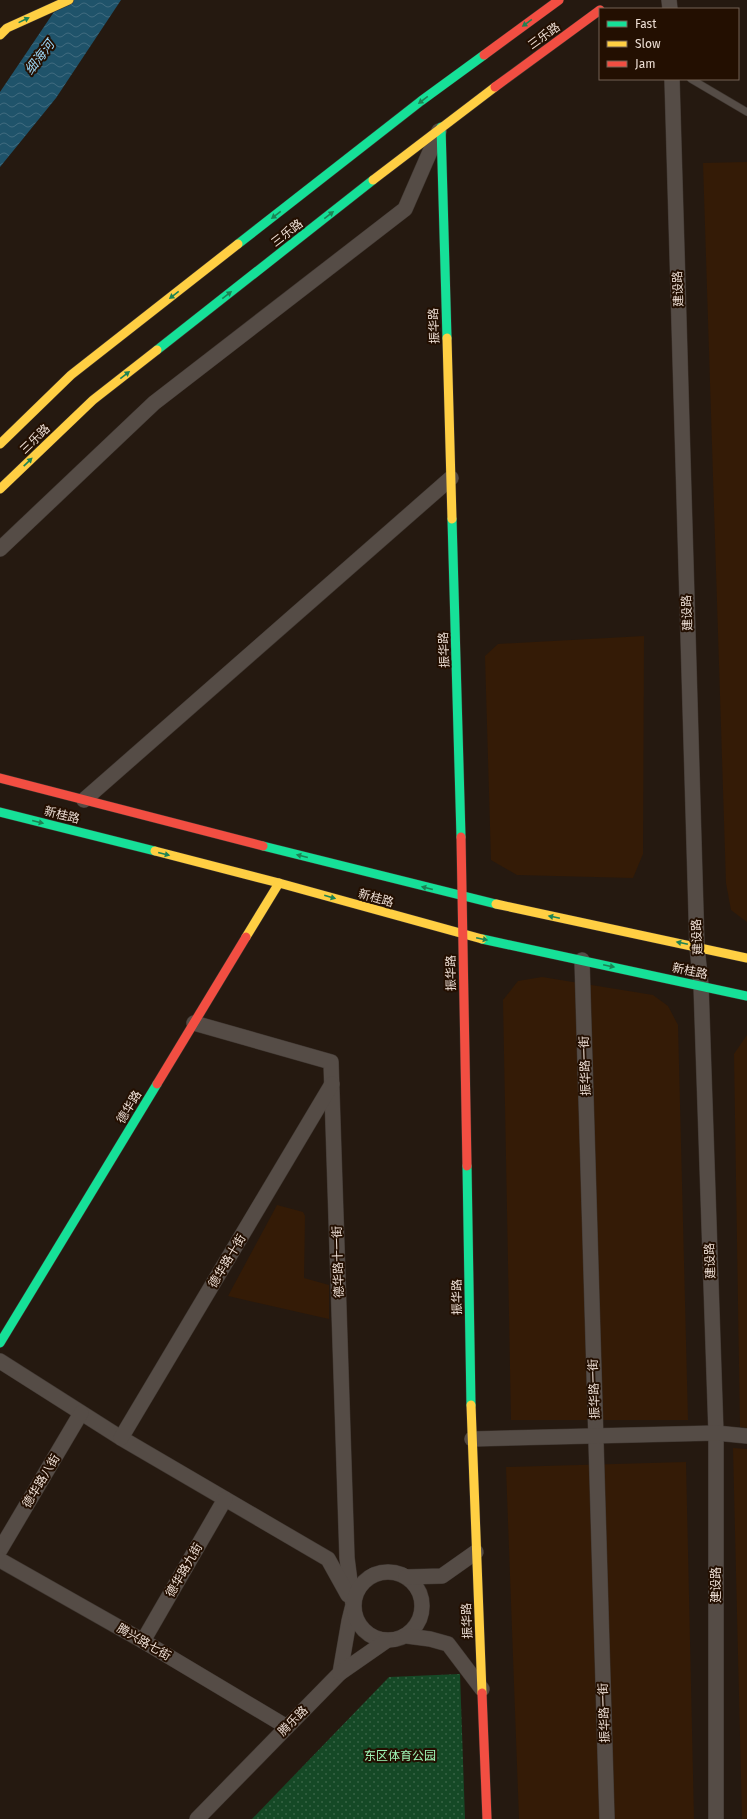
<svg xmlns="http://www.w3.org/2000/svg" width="747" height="1819" font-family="'Fira Sans','Noto Sans SC',sans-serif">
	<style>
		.built { fill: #341b06 }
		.park { fill: url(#park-dots) }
		.water { fill: url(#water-waves) }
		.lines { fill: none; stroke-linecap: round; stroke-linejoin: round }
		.lane-casing { stroke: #3e352f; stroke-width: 8 }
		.street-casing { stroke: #3e352f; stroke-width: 16 }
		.fast-casing { stroke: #3e352f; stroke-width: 10 }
		.slow-casing { stroke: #3e352f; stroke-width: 10 }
		.jam-casing { stroke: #3e352f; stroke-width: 10 }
		.lane { stroke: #554c46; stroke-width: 7 }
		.street { stroke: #554c46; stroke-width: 15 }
		.fast { stroke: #16e098; stroke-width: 9 }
		.slow { stroke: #ffcf43; stroke-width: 9 }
		.jam { stroke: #f24e42; stroke-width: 9 }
		.oneway { fill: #1c8254 }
		.labels { text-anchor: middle; stroke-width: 4; stroke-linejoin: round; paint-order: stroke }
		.street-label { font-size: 12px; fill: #edded4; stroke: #230f01 }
		.park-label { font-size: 12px; fill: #a0f7b7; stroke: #230f01 }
		.water-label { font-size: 13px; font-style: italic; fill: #9dd7f6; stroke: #230f01 }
	</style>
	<defs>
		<pattern id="park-dots" width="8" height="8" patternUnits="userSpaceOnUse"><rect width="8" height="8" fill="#154926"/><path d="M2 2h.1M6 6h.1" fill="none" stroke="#376345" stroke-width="1.8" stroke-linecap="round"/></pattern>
		<pattern id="water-waves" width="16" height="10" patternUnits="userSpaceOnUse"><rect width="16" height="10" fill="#1f536a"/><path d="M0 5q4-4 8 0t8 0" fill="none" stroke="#406b7e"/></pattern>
	</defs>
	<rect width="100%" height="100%" fill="#251910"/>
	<g class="built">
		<polygon points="747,162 747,922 731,910 726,883 703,163"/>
		<polygon points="644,636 643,854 633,878 517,875 491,860 485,656 498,644"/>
		<polygon points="542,977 653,995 668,1006 678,1025 688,1420 511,1420 503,1000 518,981"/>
		<polygon points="747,1035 747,1428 740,1427 734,1054"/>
		<polygon points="277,1205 303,1212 305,1216 304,1278 329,1285 329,1319 228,1296"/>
		<polygon points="733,1448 747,1449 747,1819 742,1819"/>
		<polygon points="686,1462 694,1819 519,1819 506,1467"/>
	</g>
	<polygon class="park" points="460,1674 465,1819 252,1819 389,1677"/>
	<polygon class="water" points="62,0 121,0 56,98 0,167 0,92"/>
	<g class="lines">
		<g class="lane-casing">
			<polyline id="lane" points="691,79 747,112"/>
		</g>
		<g class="street-casing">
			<g id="street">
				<polyline points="669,0 670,9"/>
				<polyline points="672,79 697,947 701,985 716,1433 716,1819"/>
				<polyline points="0,549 154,403 405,209 439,131"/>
				<polyline points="84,800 451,478"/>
				<polyline points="582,960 607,1819"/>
				<polyline points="194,1023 331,1062 347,1558 353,1605 349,1621 340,1673 197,1819"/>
				<polyline points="0,1361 121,1438 328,1559 348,1595"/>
				<polyline points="121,1438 332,1084"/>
				<polyline points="472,1439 716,1433 747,1436"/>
				<polyline points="0,1550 81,1413"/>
				<polyline points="0,1560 143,1641 287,1727"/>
				<circle cx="388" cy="1606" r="34"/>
				<polyline points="406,1577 442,1576 476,1552"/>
				<polyline points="407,1636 430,1639 448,1644 482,1689"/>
				<polyline points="143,1641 225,1499"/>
				<polyline points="340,1673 386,1641"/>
			</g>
		</g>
		<g class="fast-casing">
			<g id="fast">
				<polyline points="441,127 447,338"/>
				<polyline points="238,244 421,101 484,55"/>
				<polyline points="157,350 373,180"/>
				<polyline points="452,519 461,837"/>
				<polyline points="0,812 155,851"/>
				<polyline points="263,846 496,904"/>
				<polyline points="482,939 747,996"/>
				<polyline points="467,1166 471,1405"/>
				<polyline points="0,1343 157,1084"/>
			</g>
		</g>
		<g class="slow-casing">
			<g id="slow">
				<polyline points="0,35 7,28 69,0"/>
				<polyline points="373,180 495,87"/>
				<polyline points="447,338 452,519"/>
				<polyline points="0,444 71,375 238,244"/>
				<polyline points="0,489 93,400 157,350"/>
				<polyline points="155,851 279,883 482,939"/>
				<polyline points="496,904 747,958"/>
				<polyline points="246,937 279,883"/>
				<polyline points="471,1405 482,1693"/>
			</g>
		</g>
		<g class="jam-casing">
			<g id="jam">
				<polyline points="484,55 559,0"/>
				<polyline points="495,87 600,10"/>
				<polyline points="0,778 263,846"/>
				<polyline points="461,837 467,1166"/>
				<polyline points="157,1084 246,937"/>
				<polyline points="482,1693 487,1819"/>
			</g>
		</g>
		<use href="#lane" class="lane"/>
		<use href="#street" class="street"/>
		<use href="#fast" class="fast"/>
		<use href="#slow" class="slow"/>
		<use href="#jam" class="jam"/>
	</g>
	<defs><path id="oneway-solid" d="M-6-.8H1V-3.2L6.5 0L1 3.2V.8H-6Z"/></defs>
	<g class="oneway">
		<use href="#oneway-solid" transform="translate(24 20) rotate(-26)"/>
		<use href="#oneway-solid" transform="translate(527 23) rotate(144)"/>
		<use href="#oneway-solid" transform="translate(423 100) rotate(143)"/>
		<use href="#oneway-solid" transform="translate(276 215) rotate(142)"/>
		<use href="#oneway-solid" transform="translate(329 215) rotate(-38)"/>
		<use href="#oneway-solid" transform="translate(174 295) rotate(142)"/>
		<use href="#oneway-solid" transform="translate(227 295) rotate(-38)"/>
		<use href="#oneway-solid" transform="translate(125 375) rotate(-38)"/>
		<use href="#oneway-solid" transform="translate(28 462) rotate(-44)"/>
		<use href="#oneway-solid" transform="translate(38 822) rotate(14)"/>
		<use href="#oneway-solid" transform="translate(164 854) rotate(14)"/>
		<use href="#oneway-solid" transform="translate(302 856) rotate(-166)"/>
		<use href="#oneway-solid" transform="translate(427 888) rotate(-166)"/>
		<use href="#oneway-solid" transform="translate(330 897) rotate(16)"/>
		<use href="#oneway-solid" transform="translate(554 917) rotate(-168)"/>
		<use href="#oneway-solid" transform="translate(482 939) rotate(12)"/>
		<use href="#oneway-solid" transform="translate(682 943) rotate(-168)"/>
		<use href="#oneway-solid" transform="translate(609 966) rotate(12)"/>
	</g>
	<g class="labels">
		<g class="street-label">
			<text transform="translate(544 36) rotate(-36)" y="4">三乐路</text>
			<text transform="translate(287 233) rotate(-38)" y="4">三乐路</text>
			<text transform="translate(678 289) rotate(-92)" y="4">建设路</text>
			<text transform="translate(434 326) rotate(-92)" y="4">振华路</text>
			<text transform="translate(35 439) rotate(-44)" y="4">三乐路</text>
			<text transform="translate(687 613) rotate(-92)" y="4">建设路</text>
			<text transform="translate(444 650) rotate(-92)" y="4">振华路</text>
			<text transform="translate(62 815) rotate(14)" y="4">新桂路</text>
			<text transform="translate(376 898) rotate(16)" y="4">新桂路</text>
			<text transform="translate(697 937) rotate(-93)" y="4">建设路</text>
			<text transform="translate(690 971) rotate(12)" y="4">新桂路</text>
			<text transform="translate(451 973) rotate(-91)" y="4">振华路</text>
			<text transform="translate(585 1066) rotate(-92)" y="4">振华路一街</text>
			<text transform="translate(129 1107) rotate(-59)" y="4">德华路</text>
			<text transform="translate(227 1261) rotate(-59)" y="4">德华路十街</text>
			<text transform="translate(710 1261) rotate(-92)" y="4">建设路</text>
			<text transform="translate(338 1262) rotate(-92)" y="4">德华路十一街</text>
			<text transform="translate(457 1297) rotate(-91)" y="4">振华路</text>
			<text transform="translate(594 1389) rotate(-92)" y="4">振华路一街</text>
			<text transform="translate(41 1481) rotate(-59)" y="4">德华路八街</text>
			<text transform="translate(184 1570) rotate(-60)" y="4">德华路九街</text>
			<text transform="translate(716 1585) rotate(-90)" y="4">建设路</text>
			<text transform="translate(467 1621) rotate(-92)" y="4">振华路</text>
			<text transform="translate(144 1642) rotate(30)" y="4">腾兴路七街</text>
			<text transform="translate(604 1713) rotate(-92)" y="4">振华路一街</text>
			<text transform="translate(293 1721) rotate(-45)" y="4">腾乐路</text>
		</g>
		<g class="park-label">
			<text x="400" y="1760">东区体育公园</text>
		</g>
		<g class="water-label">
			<text transform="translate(39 57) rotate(-53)" y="5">细海河</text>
		</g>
	</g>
	<rect x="599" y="8" width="140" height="72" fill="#230f01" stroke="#746255"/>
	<rect x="607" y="21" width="20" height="6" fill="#16e098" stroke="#746255"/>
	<text x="635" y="28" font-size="12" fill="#edded4">Fast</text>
	<rect x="607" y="41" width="20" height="6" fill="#ffcf43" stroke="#746255"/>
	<text x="635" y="48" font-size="12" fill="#edded4">Slow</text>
	<rect x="607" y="61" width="20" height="6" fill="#f24e42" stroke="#746255"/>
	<text x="635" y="68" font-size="12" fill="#edded4">Jam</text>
</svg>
